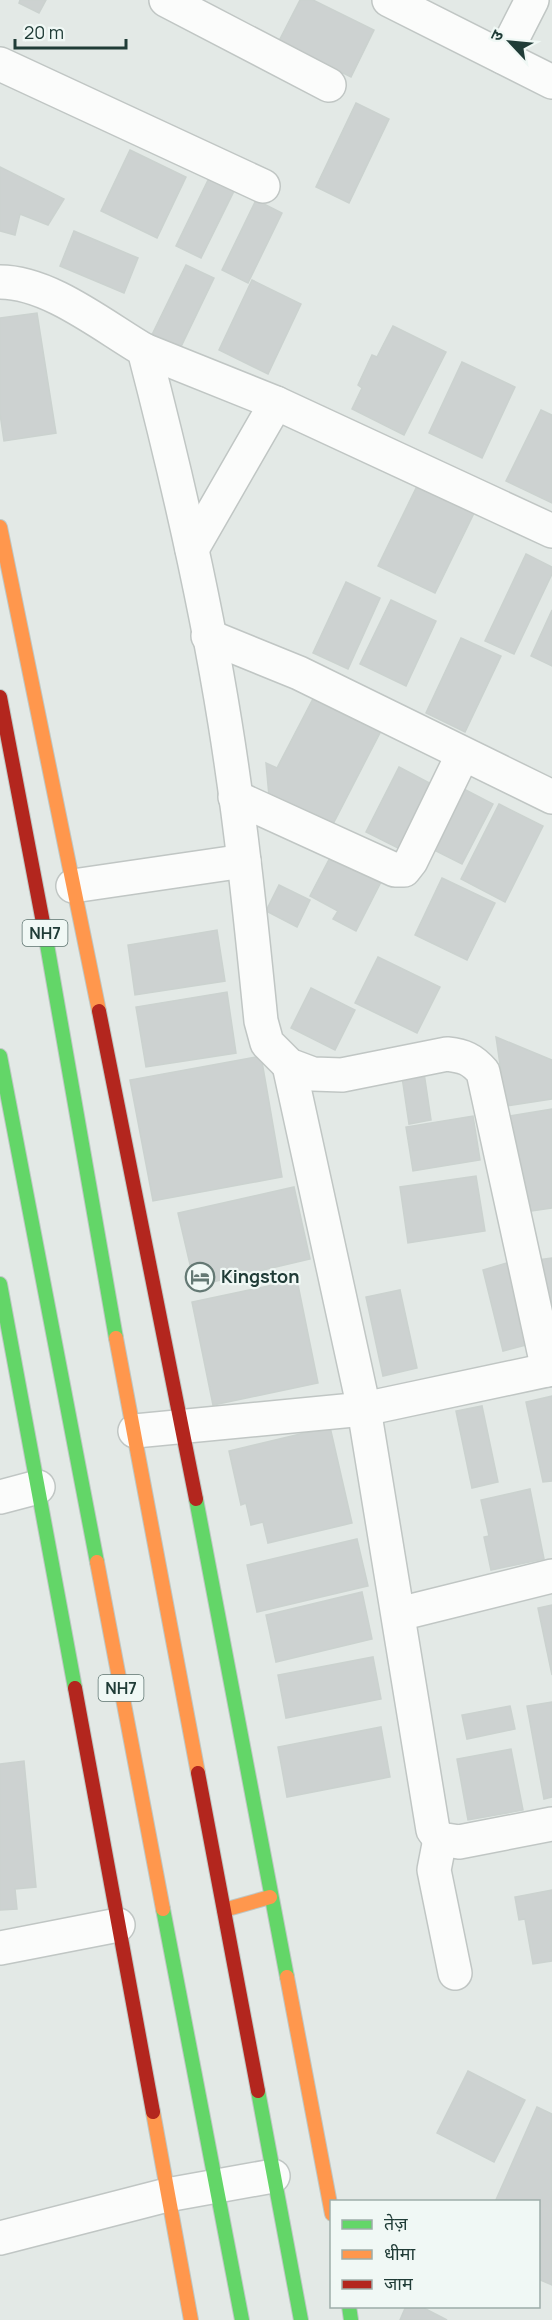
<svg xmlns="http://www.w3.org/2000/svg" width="552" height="2320" font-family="Manrope,'Noto Sans Devanagari',sans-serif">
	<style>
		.building { fill: #cdd2d1; stroke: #cbd2cf; stroke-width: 1.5 }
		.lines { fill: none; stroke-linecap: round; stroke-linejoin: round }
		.street-casing { stroke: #c0c6c4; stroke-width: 36 }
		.fast-casing { stroke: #bec7c4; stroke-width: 16 }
		.slow-casing { stroke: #bec7c4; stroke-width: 16 }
		.jam-casing { stroke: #bec7c4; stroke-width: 16 }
		.street { stroke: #fbfcfb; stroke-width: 33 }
		.fast { stroke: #63d668; stroke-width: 14 }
		.slow { stroke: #ff974d; stroke-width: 14 }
		.jam { stroke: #b3261e; stroke-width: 14 }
		.labels { text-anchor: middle; stroke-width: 4.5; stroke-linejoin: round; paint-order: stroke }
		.shield { fill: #f0f8f5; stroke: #5e7470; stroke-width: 1.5 }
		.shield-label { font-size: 16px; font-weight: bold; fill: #203c37 }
		.poi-label { font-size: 18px; font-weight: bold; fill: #203c37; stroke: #f0f8f5; text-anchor: start }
	</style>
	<rect width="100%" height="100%" fill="#e3e9e6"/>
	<g class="building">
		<polygon points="20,0 46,0 39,13 19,3"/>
		<polygon points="300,0 313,0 374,30 351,77 279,41"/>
		<polygon points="356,103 389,119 349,203 316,187"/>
		<polygon points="130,150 186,177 157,238 101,211"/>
		<polygon points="0,167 64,199 48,225 20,214 15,235 0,231"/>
		<polygon points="211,174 236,187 201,258 176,246"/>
		<polygon points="256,200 282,213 248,283 222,270"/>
		<polygon points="74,231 138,258 124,293 60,266"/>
		<polygon points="186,265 214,278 177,355 149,341"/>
		<polygon points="252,280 301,304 268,374 219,350"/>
		<polygon points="37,313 56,433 4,441 0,414 0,318"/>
		<polygon points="393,326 446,352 404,435 352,409 362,388 358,385 372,355 377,357"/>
		<polygon points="462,362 515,387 482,458 429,433"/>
		<polygon points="541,410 552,415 552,503 506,481"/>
		<polygon points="420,480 477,507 435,593 378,566"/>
		<polygon points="526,554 552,567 552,574 514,654 485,641"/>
		<polygon points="346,582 380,598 348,669 313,653"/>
		<polygon points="391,600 436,621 406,686 360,664"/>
		<polygon points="552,610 552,666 531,656"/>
		<polygon points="461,638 501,656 465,732 426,713"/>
		<polygon points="315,695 384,725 332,826 269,796 266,763 277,768"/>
		<polygon points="399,767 439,788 406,852 366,832"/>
		<polygon points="458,786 493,804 462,864 426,846"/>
		<polygon points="499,804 543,826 505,902 461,879"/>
		<polygon points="334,850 384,876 356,931 333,919 338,911 310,896"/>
		<polygon points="442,878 495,903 467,960 415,935"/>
		<polygon points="279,885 310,900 297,927 266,911"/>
		<polygon points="217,930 225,981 135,995 128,945"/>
		<polygon points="378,957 440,987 417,1033 355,1003"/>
		<polygon points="311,988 355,1010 335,1050 291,1028"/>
		<polygon points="227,992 236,1053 146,1067 136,1007"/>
		<polygon points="496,1037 552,1060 552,1099 506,1106"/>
		<polygon points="261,1056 282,1177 153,1201 130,1080"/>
		<polygon points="423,1066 431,1120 409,1124 401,1070"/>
		<polygon points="552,1109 552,1208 518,1213 503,1117"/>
		<polygon points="473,1116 480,1160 413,1171 406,1127"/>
		<polygon points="476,1176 485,1231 408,1243 400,1187"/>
		<polygon points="294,1187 310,1259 195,1286 178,1213"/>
		<polygon points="552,1258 552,1329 538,1260"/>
		<polygon points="510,1262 530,1344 503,1351 483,1270"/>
		<polygon points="297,1280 318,1383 213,1405 192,1302"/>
		<polygon points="400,1290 417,1368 383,1376 366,1297"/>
		<polygon points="552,1396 552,1481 543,1482 526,1402"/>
		<polygon points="482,1406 498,1482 472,1488 456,1411"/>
		<polygon points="330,1427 352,1523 268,1543 263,1522 251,1525 246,1503 241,1505 229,1451"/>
		<polygon points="530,1489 544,1559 491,1570 484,1537 489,1536 481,1500"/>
		<polygon points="357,1539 368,1586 257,1612 247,1565"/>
		<polygon points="362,1592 372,1639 276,1662 266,1615"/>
		<polygon points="552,1605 552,1675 538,1608"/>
		<polygon points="373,1657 381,1699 286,1718 278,1675"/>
		<polygon points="552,1702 552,1797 544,1799 527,1706"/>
		<polygon points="510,1706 515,1729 467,1739 462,1715"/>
		<polygon points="381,1727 390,1777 287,1797 278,1747"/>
		<polygon points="511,1749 523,1810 468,1820 457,1759"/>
		<polygon points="24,1761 36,1887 15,1889 17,1909 0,1910 0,1764"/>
		<polygon points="552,1890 552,1961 533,1964 525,1919 519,1920 515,1897"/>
		<polygon points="468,2071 525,2100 494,2162 437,2133"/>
		<polygon points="537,2107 552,2114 552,2285 538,2279 538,2202 495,2202"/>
		<polygon points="406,2306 420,2306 447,2320 400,2320"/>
	</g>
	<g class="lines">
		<g class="street-casing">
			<g id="street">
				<polyline points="166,0 329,85"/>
				<polyline points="389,0 552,82"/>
				<polyline points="503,57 532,0"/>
				<polyline points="0,64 263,186"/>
				<path d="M 0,282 C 49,282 103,326 144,350 C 176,473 205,598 225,723 C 241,822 251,921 261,1021 L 267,1043 L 289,1065 L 313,1074 L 342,1075 L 447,1054 C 464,1056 472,1059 483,1072 L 548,1370"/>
				<polyline points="144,350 276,403"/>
				<polyline points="192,549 276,403 552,531"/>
				<polyline points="208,636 299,673 552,797"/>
				<polyline points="235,797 395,870 404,870 411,861 463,754"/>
				<polyline points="73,886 244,861"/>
				<polyline points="289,1065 364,1409 433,1830 440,1839 459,1842 552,1824"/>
				<polyline points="135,1431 364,1409 552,1369"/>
				<polyline points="0,1497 38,1487"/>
				<polyline points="399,1614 552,1576"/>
				<polyline points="440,1839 434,1870 455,1973"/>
				<polyline points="0,1948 118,1925"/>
				<polyline points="0,2238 167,2195 273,2176"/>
			</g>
		</g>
		<g class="fast-casing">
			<g id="fast">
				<polyline points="45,933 116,1338"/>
				<polyline points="0,1056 97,1562"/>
				<polyline points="0,1284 75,1688"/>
				<polyline points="196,1499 287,1977"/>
				<polyline points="163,1909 242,2320"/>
				<polyline points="258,2091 301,2320"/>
				<polyline points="349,2306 351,2320"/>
			</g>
		</g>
		<g class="slow-casing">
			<g id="slow">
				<polyline points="0,527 99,1011"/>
				<polyline points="116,1338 198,1773"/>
				<polyline points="97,1562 163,1909"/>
				<polyline points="224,1910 270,1897"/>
				<polyline points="287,1977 332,2214"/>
				<polyline points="153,2112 191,2320"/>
			</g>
		</g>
		<g class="jam-casing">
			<g id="jam">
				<polyline points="0,697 45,933"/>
				<polyline points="99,1011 196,1499"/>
				<polyline points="75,1688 153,2112"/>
				<polyline points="198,1773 258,2091"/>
			</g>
		</g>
		<use href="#street" class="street"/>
		<use href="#fast" class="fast"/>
		<use href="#slow" class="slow"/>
		<use href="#jam" class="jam"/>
	</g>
	<defs>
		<g id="hotel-ring" transform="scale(1.5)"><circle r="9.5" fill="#f0f8f5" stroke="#647974" stroke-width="1.5"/><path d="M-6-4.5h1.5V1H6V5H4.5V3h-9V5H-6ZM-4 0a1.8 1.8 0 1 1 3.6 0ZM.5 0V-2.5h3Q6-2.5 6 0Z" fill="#647974"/></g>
	</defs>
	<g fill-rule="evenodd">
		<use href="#hotel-ring" x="200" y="1277"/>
	</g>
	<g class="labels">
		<g class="shield">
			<rect x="22.5" y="920" width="45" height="26" rx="4.5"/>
			<rect x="98.5" y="1675" width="45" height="26" rx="4.5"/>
		</g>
		<g class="shield-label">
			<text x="45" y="939">NH7</text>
			<text x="121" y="1694">NH7</text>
		</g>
		<g class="poi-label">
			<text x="221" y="1283">Kingston</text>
		</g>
	</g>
	<rect x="330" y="2200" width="210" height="108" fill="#f0f8f5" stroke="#9dada9" stroke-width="1.5"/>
	<rect x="342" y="2220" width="30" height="9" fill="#63d668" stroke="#9dada9" stroke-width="1.5"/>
	<text x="384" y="2230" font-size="18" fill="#203c37">तेज़</text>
	<rect x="342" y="2250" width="30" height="9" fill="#ff974d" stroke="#9dada9" stroke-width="1.5"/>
	<text x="384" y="2260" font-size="18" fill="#203c37">धीमा</text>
	<rect x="342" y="2280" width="30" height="9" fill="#b3261e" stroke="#9dada9" stroke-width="1.5"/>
	<text x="384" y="2290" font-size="18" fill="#203c37">जाम</text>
	<g transform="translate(510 42) rotate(296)" stroke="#f0f8f5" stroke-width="4.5" paint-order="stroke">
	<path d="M0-4.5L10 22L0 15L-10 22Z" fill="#203c37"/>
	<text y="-9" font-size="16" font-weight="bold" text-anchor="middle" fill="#203c37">उ</text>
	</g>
	<path d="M15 39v9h111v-9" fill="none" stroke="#203c37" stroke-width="3"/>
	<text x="24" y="39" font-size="18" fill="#203c37" stroke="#f0f8f5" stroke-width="4.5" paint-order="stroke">20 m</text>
</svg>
